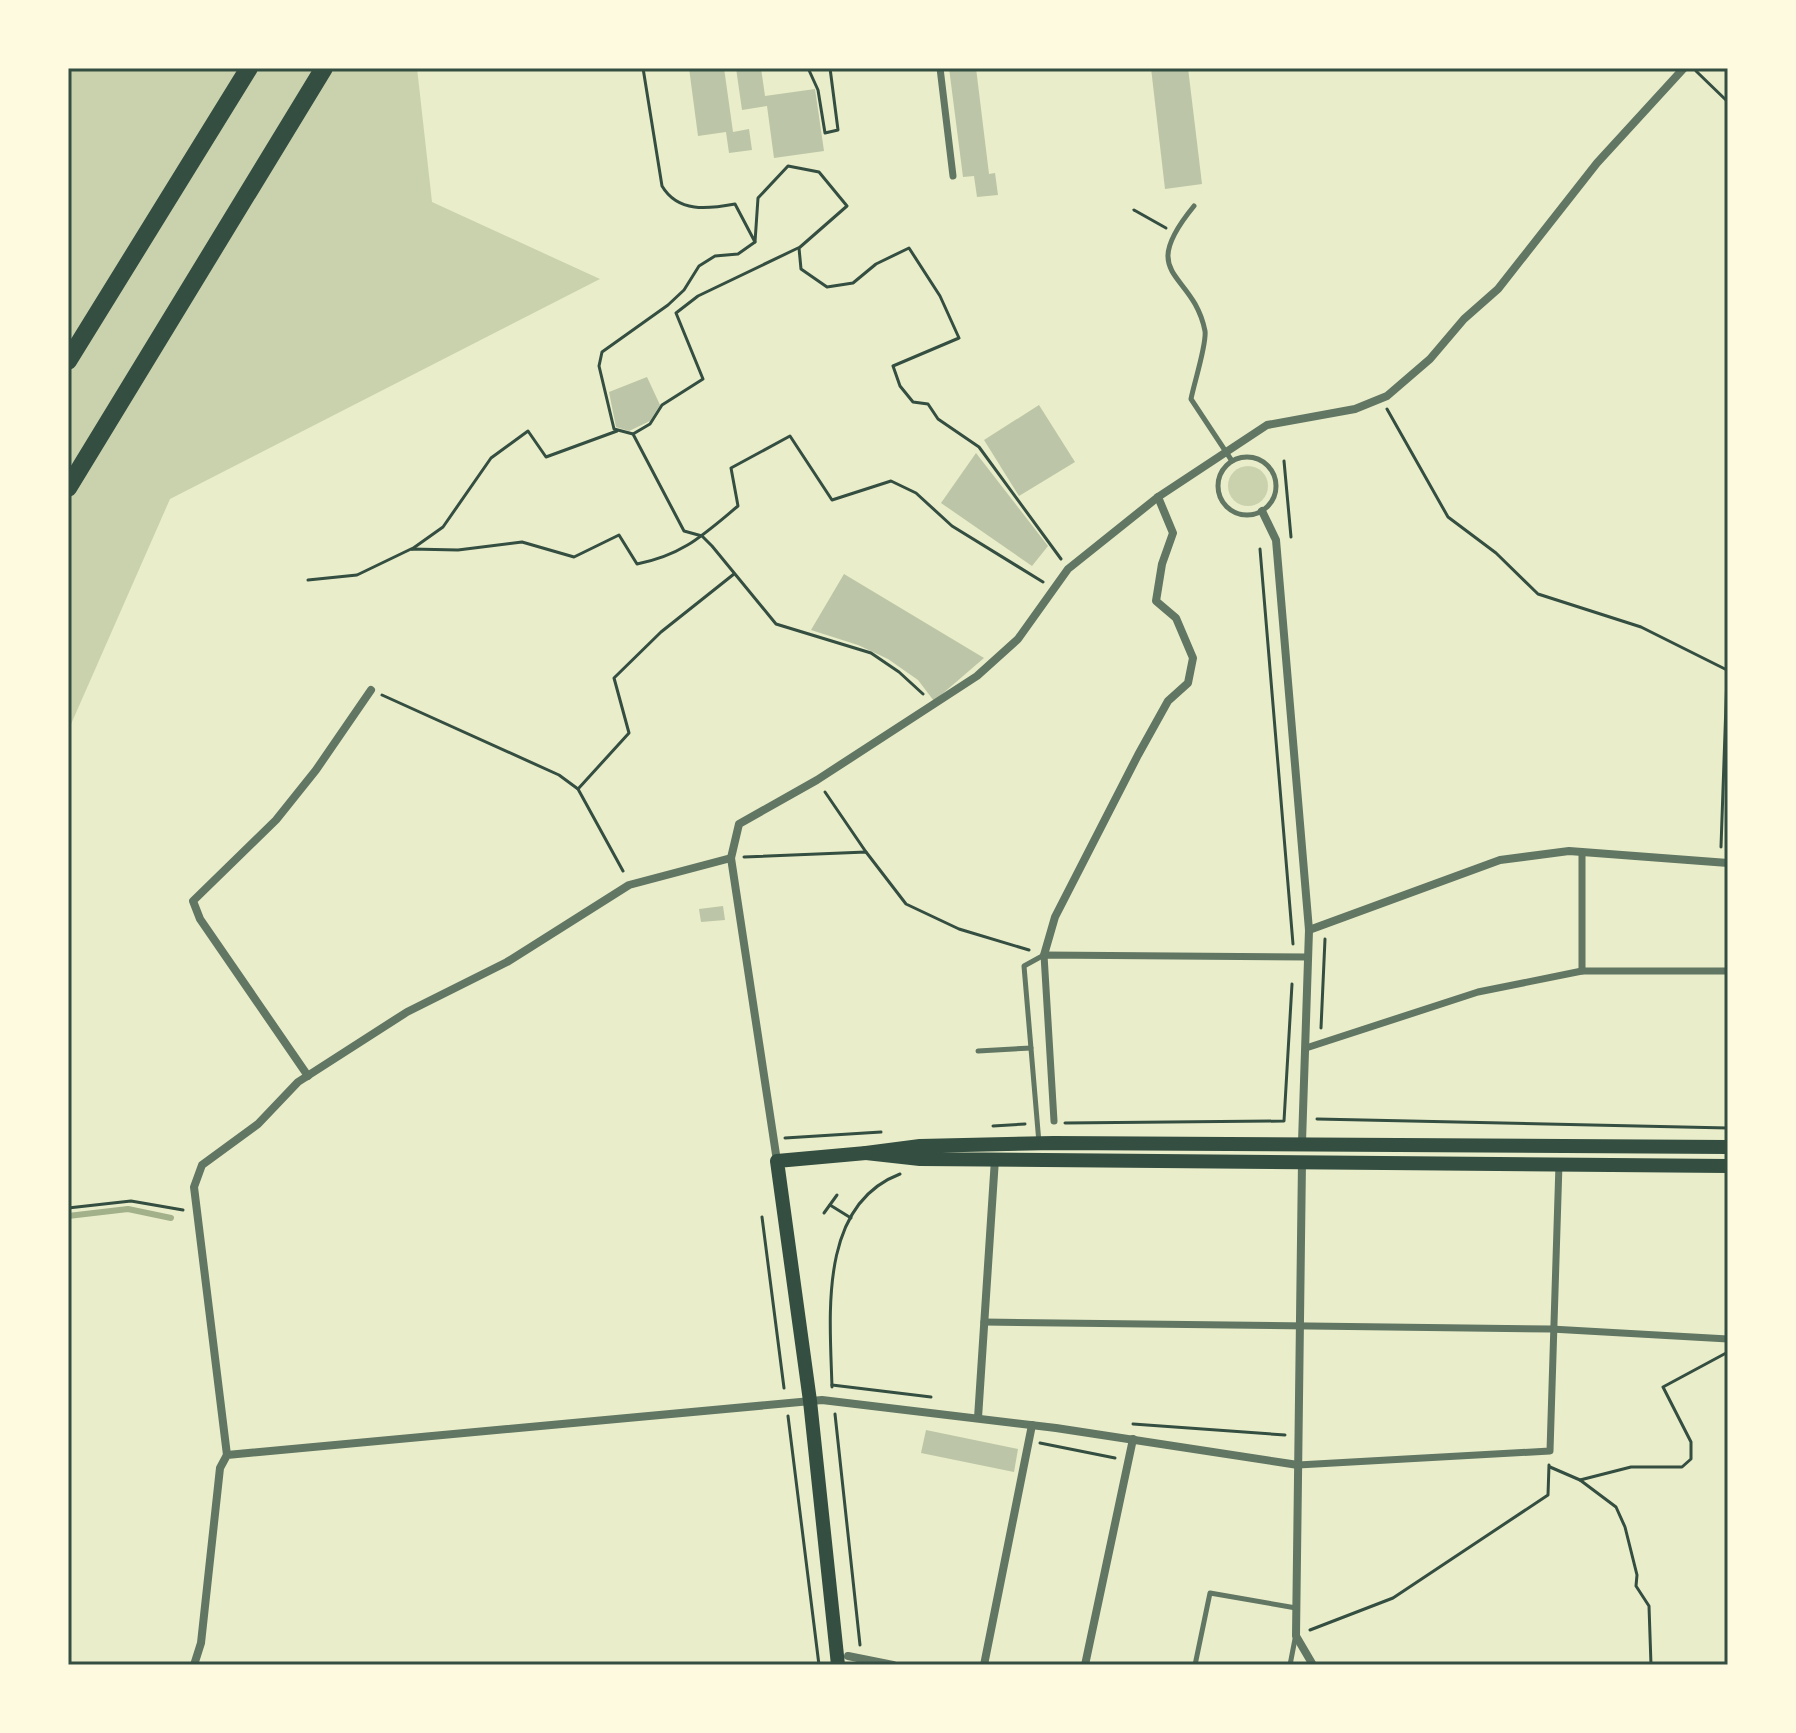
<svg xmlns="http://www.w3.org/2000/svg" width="1796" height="1733" font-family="'Fira Sans Condensed',sans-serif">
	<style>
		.green { fill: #cad2ad }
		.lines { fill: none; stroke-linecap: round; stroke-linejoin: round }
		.stream { stroke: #a3b18a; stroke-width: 6 }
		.building { fill: #bcc5a7 }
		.path { stroke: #344e41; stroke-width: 3 }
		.service { stroke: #617663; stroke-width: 5 }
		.pedestrian { stroke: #617663; stroke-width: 7 }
		.minor { stroke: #617663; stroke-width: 8 }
		.secondary { stroke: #344e41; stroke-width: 14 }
		.motorway { stroke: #344e41; stroke-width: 18 }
		.neatline { fill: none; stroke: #344e41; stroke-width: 3 }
	</style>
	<rect width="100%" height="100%" fill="#e9edc9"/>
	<g class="green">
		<polygon points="68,68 417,68 432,202 600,279 170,499 68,731"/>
		<circle cx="1248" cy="486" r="20"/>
	</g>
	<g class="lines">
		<polyline class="stream" points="68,1216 128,1209 171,1218"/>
	</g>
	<g class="building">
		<polygon points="689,68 724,68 733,132 749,129 752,150 729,153 726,132 698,136"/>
		<polygon points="736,68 761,68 765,96 815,89 824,151 774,158 767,106 742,110"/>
		<polygon points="949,68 976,68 989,174 995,173 998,195 977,197 974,176 963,177"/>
		<polygon points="1151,68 1188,68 1202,184 1165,189"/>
		<polygon points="647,377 660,405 650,421 629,431 616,427 609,392"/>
		<polygon points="1039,405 1075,462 1019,496 984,440"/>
		<polygon points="976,453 1048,546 1032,566 941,503"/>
		<polygon points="844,574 984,658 934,701 918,680 888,659 858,645 811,630"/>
		<polygon points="723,906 725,920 701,922 699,909"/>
		<polygon points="926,1430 1018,1449 1014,1472 921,1453"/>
	</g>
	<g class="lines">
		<g class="path">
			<path d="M 643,68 L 662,186 C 678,213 708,209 735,204 L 755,242 L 758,198 L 788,166 L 819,172 L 847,206 L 799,248 L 801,269 L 827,287 L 853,283 L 876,264 L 909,248 L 940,296 L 959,338 L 893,366 L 900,386 L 913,402 L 928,404 L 938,419 L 979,447 L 1061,559"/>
			<polyline points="808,68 818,90 825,133 838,130 830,68"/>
			<polyline points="1696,71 1728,102"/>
			<polyline points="1134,210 1166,228"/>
			<polyline points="755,242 738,254 715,256 699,266 684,290 668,305 602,352 599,366 614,429 633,434 684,531 702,536 712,546 776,624 871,653 899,672 923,694"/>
			<polyline points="1387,409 1448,517 1496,553 1538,594 1641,627 1727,670"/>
			<polyline points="633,434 650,424 662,405 703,379 676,313 698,296 798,248"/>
			<polyline points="1284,461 1291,537"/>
			<polyline points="412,549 443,527 491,458 528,431 546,457 617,431"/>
			<polyline points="1260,549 1293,944"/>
			<path d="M 308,580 L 357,575 L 411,549 L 458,550 L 522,542 L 574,557 L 619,535 L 637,564 C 683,555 703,535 738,506 L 731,468 L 790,436 L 832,500 L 891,481 L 916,493 L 952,526 L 1043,582"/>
			<polyline points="382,695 559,775 578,789 623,871"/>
			<polyline points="578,789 629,733 614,678 661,632 734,574"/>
			<polyline points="825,792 866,852"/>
			<polyline points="1721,847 1728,647"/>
			<polyline points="744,857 866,852 906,904 959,929 1029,950"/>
			<polyline points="1321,1028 1325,939"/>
			<polyline points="1317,1119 1728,1128"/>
			<polyline points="1065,1123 1284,1121 1292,984"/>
			<polyline points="993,1126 1025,1124"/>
			<polyline points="785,1138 881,1132"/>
			<polyline points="830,1205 851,1218"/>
			<polyline points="68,1208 131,1201 183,1210"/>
			<polyline points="824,1213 837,1195"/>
			<polyline points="762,1217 784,1388"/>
			<polyline points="832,1385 931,1397"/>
			<path d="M 832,1387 C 830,1316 818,1205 900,1174"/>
			<polyline points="835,1414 860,1645"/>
			<polyline points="788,1416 819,1665"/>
			<polyline points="1133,1424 1285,1435"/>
			<polyline points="1040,1443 1115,1458"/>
			<polyline points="1550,1467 1580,1480"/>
			<polyline points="1310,1630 1393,1598 1548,1495 1549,1465"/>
			<polyline points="1651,1665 1649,1606 1636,1586 1637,1575 1625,1527 1616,1507 1580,1480 1631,1467 1682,1467 1691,1459 1691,1442 1663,1387 1728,1352"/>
		</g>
		<g class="service">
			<path d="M 1194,206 C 1135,278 1193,270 1205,331 C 1207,344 1194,383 1191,399 L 1232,461"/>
			<circle cx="1247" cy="486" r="29"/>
			<polyline points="978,1051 1031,1048"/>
			<polyline points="1039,1143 1024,966 1044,955"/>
			<polyline points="1195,1665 1210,1593 1296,1608"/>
			<polyline points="1290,1665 1295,1639"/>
		</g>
		<g class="pedestrian">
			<polyline points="940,68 953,176"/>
			<polyline points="1582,971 1582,852"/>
			<polyline points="1306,1048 1478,992 1582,971 1728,971"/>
			<polyline points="1054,1121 1044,955 1308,957"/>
			<polyline points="984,1322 1551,1329 1728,1339"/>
			<polyline points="1298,1465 1550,1451 1559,1164"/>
		</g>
		<g class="minor">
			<polyline points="1262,511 1276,540 1309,930 1302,1142"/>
			<polyline points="1309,930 1500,860 1569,851 1728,863"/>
			<polyline points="1044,955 1055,917 1138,755 1168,701 1188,683 1193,658 1176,618 1156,601 1162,564 1173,533 1158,497"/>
			<polyline points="308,1076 200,919 193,901 276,820 316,770 371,690"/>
			<polyline points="777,1161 731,858 739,824 817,780 977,676 1018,639 1068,569 1158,497 1267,425 1355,409 1387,396 1430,359 1464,319 1498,289 1597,163 1684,68"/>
			<polyline points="1302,1161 1296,1636 1313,1665"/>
			<polyline points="978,1418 995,1159"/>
			<polyline points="227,1455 194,1187 202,1165 258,1124 298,1082 407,1012 507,962 629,885 731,858"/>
			<polyline points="848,1656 893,1665"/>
			<polyline points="194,1665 201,1643 220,1468 227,1455 822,1400 1056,1428 1298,1465"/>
			<polyline points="984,1665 1032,1425"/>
			<polyline points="1085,1665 1133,1439"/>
		</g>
		<g class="secondary">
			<polyline points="1728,1147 1054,1143 920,1146 866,1153 920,1159 1728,1166"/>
			<polyline points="838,1665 810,1401 777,1161 866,1153"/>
		</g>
		<g class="motorway">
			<polyline points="68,361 249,68"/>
			<polyline points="68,488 324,68"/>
		</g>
	</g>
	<rect width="1796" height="1733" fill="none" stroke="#fefae0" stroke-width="140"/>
	<rect x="70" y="70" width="1656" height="1593" class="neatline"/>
</svg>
